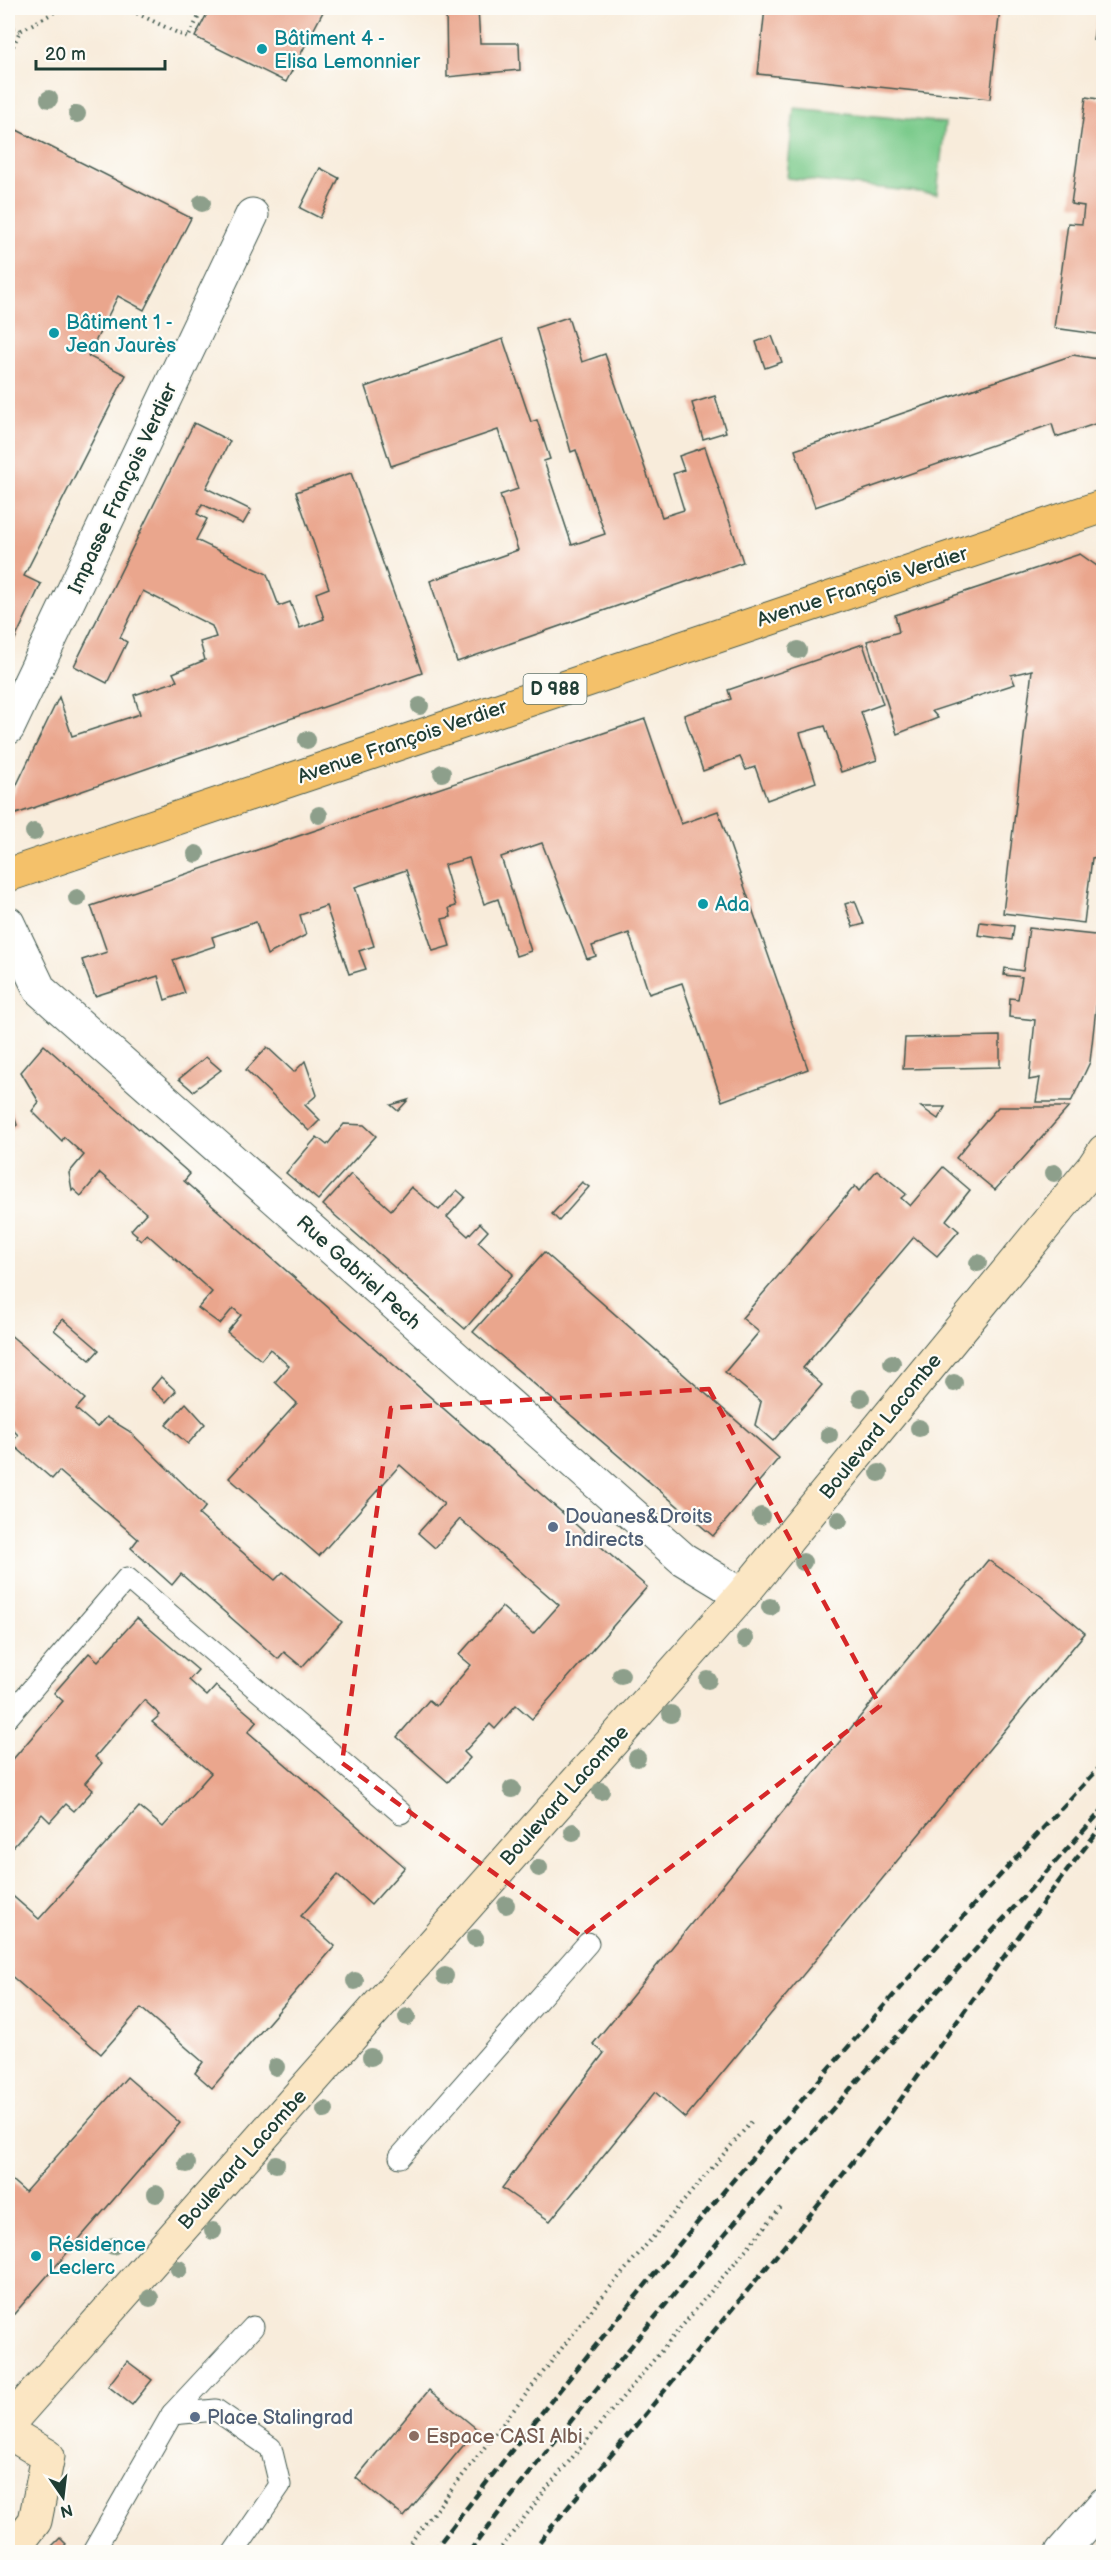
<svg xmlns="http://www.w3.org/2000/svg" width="1111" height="2560" font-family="'Balsamiq Sans',sans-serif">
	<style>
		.green { fill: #7bcb8c; stroke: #4d8460; stroke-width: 1.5 }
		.building { fill: #eaa68d }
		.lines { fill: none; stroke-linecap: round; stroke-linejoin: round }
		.service-casing { stroke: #40574d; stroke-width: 23 }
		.minor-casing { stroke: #40574d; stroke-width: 35 }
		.secondary-casing { stroke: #40574d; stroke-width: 35 }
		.primary-casing { stroke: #40574d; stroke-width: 35 }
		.path { stroke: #40574d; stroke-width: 4; stroke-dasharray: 1.5 4.5; stroke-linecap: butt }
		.service { stroke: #fff; stroke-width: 21 }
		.minor { stroke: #fff; stroke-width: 33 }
		.secondary { stroke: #fbe6c3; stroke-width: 33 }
		.primary { stroke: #f4c16a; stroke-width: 33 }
		.rail { stroke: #1f3d34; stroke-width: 4.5; stroke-dasharray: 9 4.5; stroke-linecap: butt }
		.tree { fill: #8d9f8b }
		.marked { fill: none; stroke: #d62828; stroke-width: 4.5; stroke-dasharray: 12 8; stroke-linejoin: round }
		.culture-dot { fill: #0f9aa8; stroke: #fdfcf7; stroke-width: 2 }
		.service-dot { fill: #5c6f8a; stroke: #fdfcf7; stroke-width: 2 }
		.education-dot { fill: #8d6e63; stroke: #fdfcf7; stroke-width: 2 }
		.labels { text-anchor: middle; stroke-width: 4.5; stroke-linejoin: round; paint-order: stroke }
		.shield { fill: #fdfcf7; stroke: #62766e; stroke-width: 1.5 }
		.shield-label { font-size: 18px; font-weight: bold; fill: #1f3d34 }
		.culture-label { font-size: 20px; fill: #0d838f; stroke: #fdfcf7; text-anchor: start }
		.street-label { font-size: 20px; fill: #1f3d34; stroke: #fdfcf7 }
		.service-label { font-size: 20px; fill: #4e5e75; stroke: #fdfcf7; text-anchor: start }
		.education-label { font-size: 20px; fill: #785e54; stroke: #fdfcf7; text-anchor: start }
	</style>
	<rect width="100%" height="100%" fill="#fdfcf7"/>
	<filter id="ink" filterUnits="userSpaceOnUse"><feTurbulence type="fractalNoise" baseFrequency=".0167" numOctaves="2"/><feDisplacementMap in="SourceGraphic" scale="12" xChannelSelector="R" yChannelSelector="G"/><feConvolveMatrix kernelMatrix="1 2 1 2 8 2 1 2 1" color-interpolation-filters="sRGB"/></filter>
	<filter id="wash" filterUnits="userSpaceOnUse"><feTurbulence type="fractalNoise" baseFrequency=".008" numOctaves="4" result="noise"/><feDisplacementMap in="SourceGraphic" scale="24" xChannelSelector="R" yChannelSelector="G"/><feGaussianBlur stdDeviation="1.35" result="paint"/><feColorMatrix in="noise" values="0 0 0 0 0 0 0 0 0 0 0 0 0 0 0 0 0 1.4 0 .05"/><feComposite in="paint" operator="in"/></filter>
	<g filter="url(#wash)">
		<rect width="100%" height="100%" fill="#f8ecdb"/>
		<polygon class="green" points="794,108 945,123 937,194 787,178"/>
		<g id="blocks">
			<g class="building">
				<polygon points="210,8 325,8 286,82 195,37"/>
				<polygon points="446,8 478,8 480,43 519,43 520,70 447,77"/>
				<polygon points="765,8 1000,8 990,99 758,74"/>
				<polygon points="1098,8 1104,8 1104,41 1093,40"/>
				<polygon points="1086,97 1104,100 1104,335 1054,328 1068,223 1082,224 1084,206 1071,204"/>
				<polygon points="11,127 191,218 144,310 118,296 88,356 126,375 24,576 41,584 8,654 8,134"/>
				<polygon points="320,168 339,178 320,218 300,208"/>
				<polygon points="568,317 582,362 605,354 662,517 684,510 673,474 684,470 679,456 705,447 743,562 457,662 430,581 518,550 500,495 518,489 498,430 391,466 365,387 503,339 531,422 537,420 550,459 544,461 572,545 605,534 576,450 571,452 536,328"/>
				<polygon points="772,336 782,362 765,368 756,342"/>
				<polygon points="1073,355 1104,360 1104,421 1056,437 1052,424 815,507 795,450"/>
				<polygon points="715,396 726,432 703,439 692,403"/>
				<polygon points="194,423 230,441 206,488 251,510 243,524 202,504 197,514 207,519 196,540 267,574 279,606 290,602 300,628 324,619 316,593 329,588 296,492 351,473 422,673 13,815 8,803 59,697 72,736 140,714 134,695 177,681 173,673 205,660 200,642 216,637 212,626 143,591 120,638 127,642 107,683 74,666"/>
				<polygon points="1080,554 1104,571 1104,856 1092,858 1084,923 1003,913 1032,670 1011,675 1015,684 932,711 938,718 897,734 867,641 899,632 895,615"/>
				<polygon points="863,644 883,704 861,712 877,760 841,772 825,726 800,733 816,782 767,800 755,767 746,770 740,757 703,771 684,715 731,699 728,690"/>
				<polygon points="645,719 681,824 718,811 808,1069 722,1101 682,983 649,994 629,933 592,946 596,956 587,959 542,843 501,857 531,951 516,956 498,899 484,904 469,858 444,865 456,906 449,908 451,917 442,919 450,946 433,951 406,870 355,887 374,946 359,951 366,969 349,974 326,906 300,915 306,935 267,955 256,922 212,937 215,946 173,960 185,993 165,1000 158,976 95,996 82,960 107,952 91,906"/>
				<polygon points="855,901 864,924 853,927 845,904"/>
				<polygon points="980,922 1014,926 1012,940 978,935"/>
				<polygon points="1029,928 1104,936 1090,1062 1071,1102 1036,1102 1040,1078 1029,1080 1035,1020 1009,1017 1010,998 1018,999 1022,977 1004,975 1005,968 1023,971"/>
				<polygon points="1000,1036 1000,1067 903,1069 905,1038"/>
				<polygon points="44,1045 190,1174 184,1181 647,1587 532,1719 516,1705 495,1729 490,1724 464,1752 470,1758 448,1782 397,1737 429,1700 436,1706 471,1665 459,1655 502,1607 533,1634 559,1605 460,1519 435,1548 418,1533 444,1504 400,1465 319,1556 229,1478 297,1403 275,1382 289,1366 270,1349 261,1360 227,1332 241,1315 233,1308 220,1324 198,1308 212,1292 147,1234 141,1241 136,1237 137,1235 131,1230 146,1213 100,1173 81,1196 73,1189 72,1190 69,1173 84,1155 64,1137 62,1141 32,1111 39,1102 21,1072"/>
				<polygon points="267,1047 294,1072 305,1061 317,1095 305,1105 320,1120 309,1131 246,1070"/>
				<polygon points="206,1057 221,1070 193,1091 179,1079"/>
				<polygon points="8,1099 17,1125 8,1132"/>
				<polygon points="408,1100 398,1111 391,1105"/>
				<polygon points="921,1107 945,1107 938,1119"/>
				<polygon points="998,1107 1069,1107 995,1190 956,1158 969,1142 968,1141"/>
				<polygon points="344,1124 364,1125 376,1136 318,1200 286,1173 317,1137 327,1145"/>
				<polygon points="943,1167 970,1190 946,1220 959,1231 937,1256 914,1237 803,1368 822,1385 773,1441 755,1425 761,1402 725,1372 759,1332 742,1318 855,1186 859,1191 877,1170 906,1194 901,1198 910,1206"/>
				<polygon points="351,1174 391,1210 411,1187 439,1210 457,1190 465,1197 447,1217 468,1236 480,1223 488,1231 478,1242 513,1274 465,1329 323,1205"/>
				<polygon points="582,1182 589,1187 559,1221 552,1214"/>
				<polygon points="544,1252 779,1458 713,1536 473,1332"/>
				<polygon points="63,1319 99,1350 90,1360 54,1330"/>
				<polygon points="8,1333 85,1399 76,1409 97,1427 106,1417 129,1431 206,1506 199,1515 275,1580 283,1572 342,1622 302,1667 284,1652 278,1659 181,1574 172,1585 131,1548 138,1539 59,1471 52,1479 11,1443 18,1435 8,1425"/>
				<polygon points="161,1377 176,1391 166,1402 151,1389"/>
				<polygon points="186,1403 205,1424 188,1444 166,1425"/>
				<polygon points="988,1560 1041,1596 1085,1633 685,2118 655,2092 550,2221 502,2188 604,2053 593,2044"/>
				<polygon points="137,1618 198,1670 189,1680 207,1696 216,1686 257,1721 248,1732 405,1867 371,1905 338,1875 301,1916 335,1946 212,2088 195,2073 203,2062 141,2008 101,2054 8,1973 8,1892 39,1919 139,1807 163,1827 211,1773 152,1722 160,1715 144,1700 95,1757 102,1763 85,1783 93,1790 74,1811 66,1804 50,1822 42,1814 8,1853 8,1765 63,1701 54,1693 89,1653 98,1661"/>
				<polygon points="127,2077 180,2123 8,2321 8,2177 25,2192"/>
				<polygon points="127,2361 152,2380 132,2405 108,2386"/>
				<polygon points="429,2390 477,2429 404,2517 356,2478"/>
				<polygon points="60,2538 66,2544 58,2552 47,2551"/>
			</g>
		</g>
	</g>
	<g filter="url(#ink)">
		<use href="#blocks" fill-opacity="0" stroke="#40574d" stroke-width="1.5"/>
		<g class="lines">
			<g class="service-casing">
				<g id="service">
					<polyline points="8,1717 127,1578 401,1813"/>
					<polyline points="400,2157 588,1943"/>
					<polyline points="172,2414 253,2327"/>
					<polyline points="93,2552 172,2414 216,2410 271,2448 280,2485 234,2552"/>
				</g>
			</g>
			<g class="minor-casing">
				<g id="minor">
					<polyline points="8,728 252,215"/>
					<polyline points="8,923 40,990 683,1559 742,1595"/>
					<polyline points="1062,2552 1104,2504"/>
				</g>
			</g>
			<g class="secondary-casing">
				<g id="secondary">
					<polyline points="8,2424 742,1595 1094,1166 1104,1151"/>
					<polyline points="8,2432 48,2456 35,2521 11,2552"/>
				</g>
			</g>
			<g class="primary-casing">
				<polyline id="primary" points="8,875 1104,506"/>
			</g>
			<g class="path">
				<polyline points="126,8 188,38 203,8"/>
				<polyline points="8,25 20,31"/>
				<polyline points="8,57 20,31 62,8"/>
				<polyline points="403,2552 601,2298 752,2121"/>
				<polyline points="498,2552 547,2488 783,2205"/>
			</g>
			<use href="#service" class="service"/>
			<use href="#minor" class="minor"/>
			<use href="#secondary" class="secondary"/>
			<use href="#primary" class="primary"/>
			<g class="rail">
				<path d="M 433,2552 C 574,2367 723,2189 877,2014 C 951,1930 1026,1845 1104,1763"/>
				<path d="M 469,2552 C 594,2387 729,2226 866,2071 C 945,1982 1025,1896 1104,1808"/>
				<polyline points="531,2552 829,2192 885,2121 1050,1893 1104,1823"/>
			</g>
		</g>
		<g class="tree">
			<circle cx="49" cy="99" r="9"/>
			<circle cx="77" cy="114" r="9"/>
			<circle cx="202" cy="203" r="9"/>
			<circle cx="798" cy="650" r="9"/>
			<circle cx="420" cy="706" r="9"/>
			<circle cx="307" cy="740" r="9"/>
			<circle cx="442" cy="773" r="9"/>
			<circle cx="319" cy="815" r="9"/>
			<circle cx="34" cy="832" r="9"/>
			<circle cx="196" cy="854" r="9"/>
			<circle cx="77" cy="898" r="9"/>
			<circle cx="1054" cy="1173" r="9"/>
			<circle cx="978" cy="1263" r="9"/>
			<circle cx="892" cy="1363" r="9"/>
			<circle cx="954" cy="1383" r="9"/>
			<circle cx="861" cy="1398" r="9"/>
			<circle cx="919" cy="1428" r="9"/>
			<circle cx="829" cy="1435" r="9"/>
			<circle cx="879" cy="1473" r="9"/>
			<circle cx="761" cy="1516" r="9"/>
			<circle cx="839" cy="1520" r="9"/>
			<circle cx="803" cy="1562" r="9"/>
			<circle cx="770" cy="1607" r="9"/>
			<circle cx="745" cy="1639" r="9"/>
			<circle cx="621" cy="1675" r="9"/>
			<circle cx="708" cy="1680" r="9"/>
			<circle cx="671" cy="1714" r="9"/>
			<circle cx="637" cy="1758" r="9"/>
			<circle cx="512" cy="1789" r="9"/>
			<circle cx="601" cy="1791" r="9"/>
			<circle cx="573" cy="1832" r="9"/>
			<circle cx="539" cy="1868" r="9"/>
			<circle cx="506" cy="1905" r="9"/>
			<circle cx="475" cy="1938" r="9"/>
			<circle cx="445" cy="1976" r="9"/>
			<circle cx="355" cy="1981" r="9"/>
			<circle cx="407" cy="2017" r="9"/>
			<circle cx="371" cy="2057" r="9"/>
			<circle cx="276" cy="2067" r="9"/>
			<circle cx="325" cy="2110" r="9"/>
			<circle cx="187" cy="2164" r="9"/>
			<circle cx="276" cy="2164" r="9"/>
			<circle cx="156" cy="2194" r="9"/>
			<circle cx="213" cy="2231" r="9"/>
			<circle cx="113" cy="2246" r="9"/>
			<circle cx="179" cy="2269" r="9"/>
			<circle cx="150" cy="2298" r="9"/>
		</g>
	</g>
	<path class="marked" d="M 709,1389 L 880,1706 L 581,1936 L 342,1763 L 391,1408 Z"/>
	<g class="culture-dot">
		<circle cx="262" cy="49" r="6"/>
		<circle cx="54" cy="333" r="6"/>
		<circle cx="703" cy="904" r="6"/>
		<circle cx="36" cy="2256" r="6"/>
	</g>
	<g class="service-dot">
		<circle cx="553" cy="1527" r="6"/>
		<circle cx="195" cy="2417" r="6"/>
	</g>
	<circle class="education-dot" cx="414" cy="2436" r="6"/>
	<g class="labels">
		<rect class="shield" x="523.5" y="674" width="63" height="30" rx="4.5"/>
		<g class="shield-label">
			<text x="555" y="695">D 988</text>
		</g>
		<g class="culture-label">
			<text x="274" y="45">Bâtiment 4 -<tspan x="274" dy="23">Elisa Lemonnier</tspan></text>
			<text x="66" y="329">Bâtiment 1 -<tspan x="66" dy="23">Jean Jaurès</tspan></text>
			<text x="715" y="911">Ada</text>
			<text x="48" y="2251">Résidence<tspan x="48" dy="23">Leclerc</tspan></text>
		</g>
		<g class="street-label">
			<text transform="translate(122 488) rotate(-65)" y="7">Impasse François Verdier</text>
			<text transform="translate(862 586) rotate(-18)" y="7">Avenue François Verdier</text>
			<text transform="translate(402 741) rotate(-19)" y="7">Avenue François Verdier</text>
			<text transform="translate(359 1272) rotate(42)" y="7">Rue Gabriel Pech</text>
			<text transform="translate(880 1426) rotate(-51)" y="7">Boulevard Lacombe</text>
			<text transform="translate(564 1795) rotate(-48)" y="7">Boulevard Lacombe</text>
			<text transform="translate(242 2159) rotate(-48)" y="7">Boulevard Lacombe</text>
		</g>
		<g class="service-label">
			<text x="565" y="1523">Douanes&amp;Droits<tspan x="565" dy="23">Indirects</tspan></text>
			<text x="207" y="2424">Place Stalingrad</text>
		</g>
		<g class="education-label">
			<text x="426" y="2443">Espace CASI Albi</text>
		</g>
	</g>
	<rect width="1111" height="2560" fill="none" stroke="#fdfcf7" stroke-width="30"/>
	<g transform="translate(63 2497) rotate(166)" stroke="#fdfcf7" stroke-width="4.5" paint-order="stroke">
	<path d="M0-4.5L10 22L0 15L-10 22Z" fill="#1f3d34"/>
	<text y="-9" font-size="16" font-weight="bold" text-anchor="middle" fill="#1f3d34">N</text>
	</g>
	<path d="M36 60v9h129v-9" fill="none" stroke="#1f3d34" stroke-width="3"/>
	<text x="45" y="60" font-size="18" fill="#1f3d34" stroke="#fdfcf7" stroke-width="4.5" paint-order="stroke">20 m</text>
</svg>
